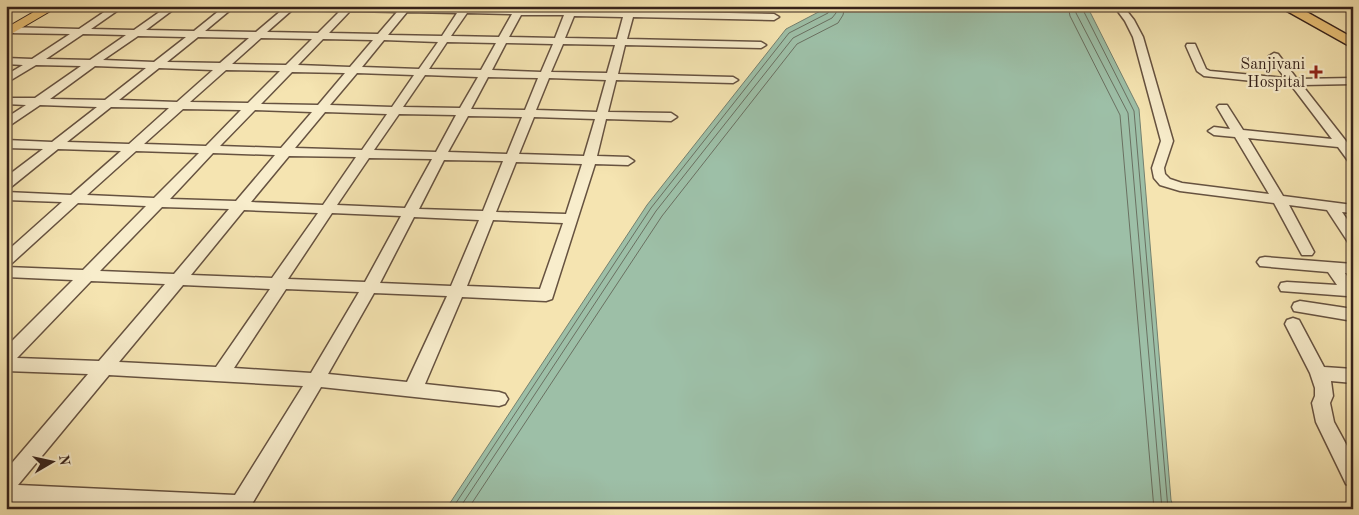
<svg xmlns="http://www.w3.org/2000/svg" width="1359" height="515" font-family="'Old Standard TT',serif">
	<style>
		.water { fill: #9dbfa7; stroke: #74806f }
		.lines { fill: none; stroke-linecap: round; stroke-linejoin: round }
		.shore { stroke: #6a7061; stroke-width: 1 }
		.minor-casing { stroke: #665240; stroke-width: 3 }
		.major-casing { stroke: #36221b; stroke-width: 2 }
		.highway-casing { stroke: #36221b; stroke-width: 3 }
		.minor { fill: #f8edcc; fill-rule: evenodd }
		.major { fill: #eac278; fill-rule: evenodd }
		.highway { fill: #eac278; fill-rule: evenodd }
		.poi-dot { fill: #8f2418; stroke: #f8edcc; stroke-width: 2 }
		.labels { text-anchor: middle; stroke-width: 4.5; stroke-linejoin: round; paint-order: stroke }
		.far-poi-label { font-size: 16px; fill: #36221b; stroke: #f8edcc; text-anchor: end }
	</style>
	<rect width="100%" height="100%" fill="#f5e4b1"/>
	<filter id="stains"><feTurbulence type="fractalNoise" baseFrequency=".004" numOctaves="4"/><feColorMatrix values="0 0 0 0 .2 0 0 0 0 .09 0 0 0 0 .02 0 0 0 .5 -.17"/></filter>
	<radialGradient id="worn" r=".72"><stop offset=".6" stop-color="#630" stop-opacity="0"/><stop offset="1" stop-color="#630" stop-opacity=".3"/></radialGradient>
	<polygon class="water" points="830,6 1084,6 1089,10 1139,109 1171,500 1174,509 446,509 647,205 786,29"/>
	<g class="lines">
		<g class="shore">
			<polyline points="1068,6 1070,16 1120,115 1154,509"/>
			<polyline points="1075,6 1076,13 1128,113 1162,509"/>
			<polyline points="1081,6 1134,111 1168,509"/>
			<polyline points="452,509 651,208 789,33 828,13 831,6"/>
			<polyline points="459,509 656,211 793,38 832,18 836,13 837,6"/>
			<polyline points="468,509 662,216 797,44 838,23 843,15 845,6"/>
		</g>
		<g class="minor-casing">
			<g id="minor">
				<path d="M 113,6 L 124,6 L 91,29 L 134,30 L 168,6 L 178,6 L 146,30 L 194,31 L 225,6 L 235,6 L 205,31 L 256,32 L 282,10 L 244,9 L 240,6 L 471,6 L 470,8 L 515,9 L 516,6 L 525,6 L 524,9 L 567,10 L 568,6 L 577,6 L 576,10 L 625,11 L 626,6 L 636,6 L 634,11 L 774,14 L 779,17 L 774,20 L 633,17 L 627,39 L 761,42 L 766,45 L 761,48 L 625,45 L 618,74 L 733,77 L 738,80 L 733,83 L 616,80 L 608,112 L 671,113 L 677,117 L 671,121 L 606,119 L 597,156 L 628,157 L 634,161 L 628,165 L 595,164 L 552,299 L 546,301 L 462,297 L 425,384 L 499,392 L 505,394 L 508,399 L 505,404 L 499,406 L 321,387 L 249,509 L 122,509 L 6,503 L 6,470 L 88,374 L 6,371 L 6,347 L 73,280 L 6,277 L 6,267 L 83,270 L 146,206 L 78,203 L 11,264 L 6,265 L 6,252 L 62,202 L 6,200 L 6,192 L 71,195 L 121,151 L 58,149 L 11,187 L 6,188 L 6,177 L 43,149 L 6,148 L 6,140 L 52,142 L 97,107 L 40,105 L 6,128 L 6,118 L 26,105 L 6,104 L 6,98 L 35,98 L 81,66 L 36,65 L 6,83 L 6,75 L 23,65 L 6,64 L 6,58 L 32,59 L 70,34 L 6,33 L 6,27 L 79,29 ZM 292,10 L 340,11 L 318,33 L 267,32 ZM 350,11 L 397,12 L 378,34 L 329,33 ZM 407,12 L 457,13 L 442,36 L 388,35 ZM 467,13 L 512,14 L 499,37 L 451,36 ZM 521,15 L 564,15 L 555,38 L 509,37 ZM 574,16 L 623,17 L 617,39 L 565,38 ZM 83,34 L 126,35 L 90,60 L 46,59 ZM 138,36 L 186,37 L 154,62 L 103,60 ZM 198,37 L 249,38 L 220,63 L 167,62 ZM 261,38 L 312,39 L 286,65 L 232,64 ZM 323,39 L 373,40 L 350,67 L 298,65 ZM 384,40 L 438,42 L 419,69 L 362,67 ZM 447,42 L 496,43 L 481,70 L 429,69 ZM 506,43 L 553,44 L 541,72 L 492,70 ZM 563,44 L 615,45 L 607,73 L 551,72 ZM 95,66 L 146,68 L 105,100 L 50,99 ZM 159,68 L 213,70 L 177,102 L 119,100 ZM 226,70 L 280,71 L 248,103 L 190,102 ZM 292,72 L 345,73 L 318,105 L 261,104 ZM 357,73 L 414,75 L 392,107 L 330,105 ZM 425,75 L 478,77 L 460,108 L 403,107 ZM 488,77 L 538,78 L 525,110 L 471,109 ZM 549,78 L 606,80 L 597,112 L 536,110 ZM 111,107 L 169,108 L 129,144 L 67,142 ZM 183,109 L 241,110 L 206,146 L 144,144 ZM 255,110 L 312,112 L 281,148 L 220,146 ZM 325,112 L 387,114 L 362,150 L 295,148 ZM 399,114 L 456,115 L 436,152 L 374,150 ZM 468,116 L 522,117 L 507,154 L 448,152 ZM 534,117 L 595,119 L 584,156 L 519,154 ZM 136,151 L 199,153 L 154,198 L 87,195 ZM 213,153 L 275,155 L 236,201 L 170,199 ZM 289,156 L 356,157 L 323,205 L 251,202 ZM 369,158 L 432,159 L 405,208 L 337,205 ZM 444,160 L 503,161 L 483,211 L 419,209 ZM 516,162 L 582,164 L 566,214 L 496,212 ZM 162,207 L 229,209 L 174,274 L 100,271 ZM 244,210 L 318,213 L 272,278 L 191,275 ZM 332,213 L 401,216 L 365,282 L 288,279 ZM 414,217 L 479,220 L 451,286 L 380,283 ZM 493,220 L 563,223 L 540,289 L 467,286 ZM 91,281 L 165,284 L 99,361 L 17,358 ZM 183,285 L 270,289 L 216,367 L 119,362 ZM 286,289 L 359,292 L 311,373 L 234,368 ZM 374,293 L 447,296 L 407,382 L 328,374 ZM 109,375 L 303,386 L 235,495 L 18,485 Z"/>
				<polygon points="1114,6 1123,6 1134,20 1143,37 1173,141 1164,168 1165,174 1170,179 1182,183 1269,194 1235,137 1214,135 1208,131 1214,127 1230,129 1217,107 1219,105 1227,105 1243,130 1332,139 1291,85 1204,76 1197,71 1186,46 1187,44 1195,44 1206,69 1210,71 1285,78 1269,56 1274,53 1278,54 1297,79 1353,78 1353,84 1302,85 1353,150 1353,163 1349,162 1338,147 1248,138 1283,196 1353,205 1353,213 1342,212 1353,228 1353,244 1348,242 1327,210 1289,205 1314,252 1312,255 1302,255 1274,203 1180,191 1160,185 1154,178 1152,168 1161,141 1133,37 1125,21"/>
				<polygon points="1265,257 1353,264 1353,274 1345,273 1353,285 1353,295 1347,296 1281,291 1279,287 1281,283 1287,282 1337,285 1328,272 1260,266 1257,262 1260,258"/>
				<polygon points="1300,301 1353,309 1353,321 1294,311 1292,307 1294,303"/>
				<polygon points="1293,318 1299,320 1324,367 1353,369 1353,383 1331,381 1333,396 1330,403 1334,422 1353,457 1353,487 1346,484 1316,422 1312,403 1315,396 1315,388 1310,373 1285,324 1287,320"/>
			</g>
		</g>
		<g class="major-casing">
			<polygon id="major" points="44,6 59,6 6,37 6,28"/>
		</g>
		<g class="highway-casing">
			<polygon id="highway" points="1278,6 1296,6 1353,38 1353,48"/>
		</g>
		<use href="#minor" class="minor"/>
		<use href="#major" class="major"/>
		<use href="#highway" class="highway"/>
	</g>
	<path class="poi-dot" d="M1313.5 64.5h5v5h5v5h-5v5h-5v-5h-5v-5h5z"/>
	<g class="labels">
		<g class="far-poi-label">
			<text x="1305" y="69">Sanjivani<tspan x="1305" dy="18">Hospital</tspan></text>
		</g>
	</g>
	<rect width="1359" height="515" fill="none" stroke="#f5e4b1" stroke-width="25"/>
	<rect x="8" y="8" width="1344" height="500" fill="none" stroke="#36221b" stroke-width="2.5"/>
	<rect x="12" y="12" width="1334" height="490" fill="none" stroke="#36221b"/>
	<g transform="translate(52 462) rotate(81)" stroke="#f8edcc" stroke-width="4" paint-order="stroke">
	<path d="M0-4L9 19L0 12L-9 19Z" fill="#36221b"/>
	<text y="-8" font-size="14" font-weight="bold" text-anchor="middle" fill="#36221b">N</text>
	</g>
	<rect width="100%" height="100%" filter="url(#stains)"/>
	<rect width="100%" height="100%" fill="url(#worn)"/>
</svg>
